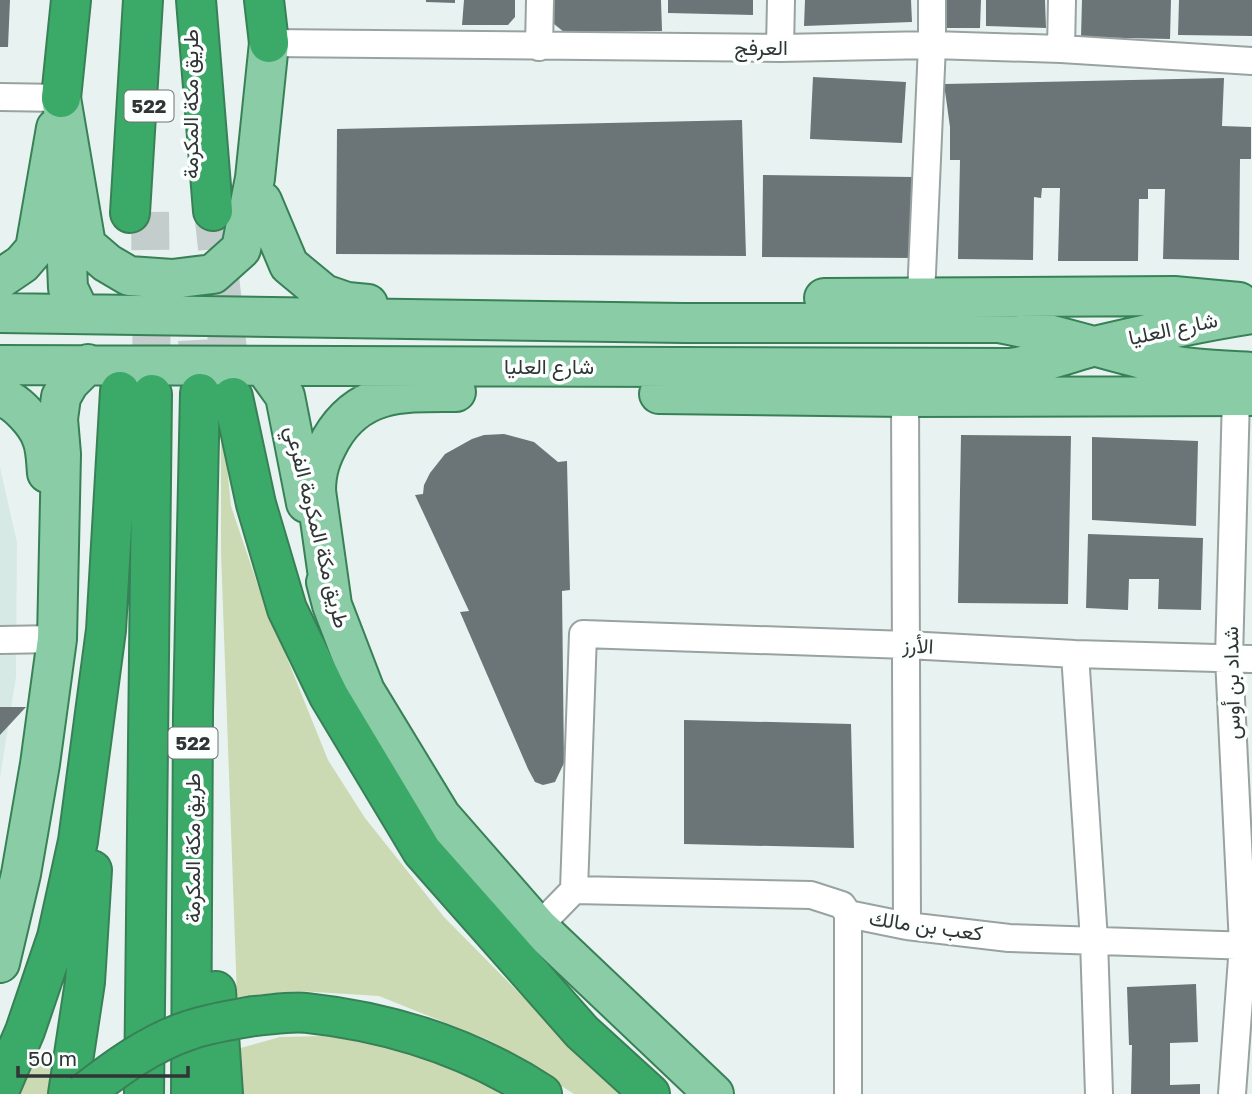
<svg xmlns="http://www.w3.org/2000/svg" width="1252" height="1094" font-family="'Golos Text',Vazirmatn,sans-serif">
<rect width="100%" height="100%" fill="#e8f3f1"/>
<!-- built -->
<path fill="#d6e9e5" d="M0,467L17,543L16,677L0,778Z"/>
<!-- green -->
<path fill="#cbdab2" d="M221,406L231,506L258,586L328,760L365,818L444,917L619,1094H574L491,1041L379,996L298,991L237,997L221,552Z
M323,1036L363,1041L438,1060L503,1094H238L237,1049L280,1037Z
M29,1062L54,1070L49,1094H15Z"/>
<!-- building -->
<path fill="#6b7577" d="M0,0H10L8,47H0Z
M426,0H455V3L426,2Z
M464,0H515V17L508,25H462Z
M554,0H661L662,31L564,32L554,24Z
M668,0H753V15L668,13Z
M805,0H911L912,22L804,26Z
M943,0H981L980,28H942Z
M986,0H1045L1046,28L986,26Z
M1082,0H1171L1170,39L1081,37Z
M1179,0H1252V36L1178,35Z
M813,77L906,82L902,143L810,139Z
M1224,78L1222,126L1251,127V159H1240L1239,260L1163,259L1165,189H1148V199H1139L1138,261H1058L1060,188H1042L1041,198L1034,197L1033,260L958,259L960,160H950V127L944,84Z
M742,120L746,256L336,254L337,129Z
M763,175L914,177L913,258L762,257Z
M504,434L534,442L558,462L567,461L570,590L562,591L564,763L555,782L543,785L535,782L528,769L460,612L469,611L415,495L423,494L424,485L430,473L445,454L472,439L484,435Z
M961,435L1071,436L1068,604L958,603Z
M1092,437L1198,441L1196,526L1092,520Z
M1088,534L1203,538L1201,610L1158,609L1159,579H1129L1128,610L1086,608Z
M0,707H26L0,735Z
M684,720L851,724L854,848L684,844Z
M1196,984L1198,1042L1170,1043V1085L1200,1084V1094H1131L1132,1045H1129L1127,987Z"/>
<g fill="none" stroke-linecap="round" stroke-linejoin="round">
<!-- highway-tunnel -->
<path stroke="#c3cdcb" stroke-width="38" stroke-dasharray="38 19" stroke-linecap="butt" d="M213,211L233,397
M150,212L152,394
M194,283L200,393
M120,391L126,281"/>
<!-- street casing -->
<g stroke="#98a3a1" stroke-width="30">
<path id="street" d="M269,43L780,48L932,45L1061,49L1252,61
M539,47L540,0
M780,48L781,0
M1061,49L1062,0
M0,97L61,98
M921,296L932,45V0
M905,397L907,926
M0,640L57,639
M1075,654L1094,940L1099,1094
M574,890L583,634L907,645L1075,654L1252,659
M848,914V1094
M538,927L574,890L811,895L842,905L848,914L907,926L1009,938L1252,946
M1232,1094L1243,945L1229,658L1236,397"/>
</g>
<!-- primary casing -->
<g stroke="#388157" stroke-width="42">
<path id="primary" d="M61,98L86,245L107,263L129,276L172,279L213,274L241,249L255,178L269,43
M262,201L289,265L324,294L347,302L368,304
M65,213L68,288L80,313
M0,279L22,264L35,249L56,128
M824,298L1174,296L1239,302
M0,313L684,323H999C1050,332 1100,349 1150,361C1184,369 1218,370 1252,372
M0,365L1010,368C1041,364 1069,353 1099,345C1150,333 1200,322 1252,314
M264,367L285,396L306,503
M659,394L905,397L1252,396
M0,397C16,400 37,424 42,439C46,449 46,462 47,473
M326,582L332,605L365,691L441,816L538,927L714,1094
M332,605L316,491C316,471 321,457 331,439C360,389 404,392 456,392
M0,963L21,874L40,764L57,639L61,454L58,419L61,397L69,383L88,364"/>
</g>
<!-- highway casing -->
<g stroke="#388157" stroke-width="42">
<path id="highway" d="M196,0L213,211
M264,0L269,43
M61,98L71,0
M130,213L143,0
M233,397L256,504L287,609L329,696L422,851L582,1032L650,1094
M216,991L223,1094
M254,1016C271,1015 290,1011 307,1013C391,1022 471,1048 542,1094
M0,1089L25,1031L57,937L78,841L106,630L120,391
M68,1094L85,982L92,870
M144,1094L152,394
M191,1094L193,713L200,393"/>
</g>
<!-- street -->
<use href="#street" stroke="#fff" stroke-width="26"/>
<!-- primary -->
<use href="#primary" stroke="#89cca5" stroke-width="38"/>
<!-- highway -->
<use href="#highway" stroke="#3baa69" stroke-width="38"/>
<!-- highway-bridge casing -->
<g stroke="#388157" stroke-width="42" stroke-linecap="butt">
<path id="highway-bridge" d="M83,1094C115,1069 150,1043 190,1030C210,1023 233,1020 254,1016"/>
</g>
<!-- highway-bridge -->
<use href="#highway-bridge" stroke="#3baa69" stroke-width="38"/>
</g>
<g text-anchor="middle" stroke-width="7" stroke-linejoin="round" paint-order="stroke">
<!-- shield labels -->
<g fill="#fbfffe" stroke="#6e7271" stroke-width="2">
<rect x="124.5" y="90.5" width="49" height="31" rx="5"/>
<rect x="168.5" y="727.5" width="49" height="31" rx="5"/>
</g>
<g font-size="19" font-weight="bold" fill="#313535">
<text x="149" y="113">522</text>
<text x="193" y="750">522</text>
</g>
<!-- street labels -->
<g font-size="21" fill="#313535" stroke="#fbfffe">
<text x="761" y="55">العرفج</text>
<text transform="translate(191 104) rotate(-90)" y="7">طريق مكة المكرمة</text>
<text transform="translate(1173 329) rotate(-12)" y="7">شارع العليا</text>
<text x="549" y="374">شارع العليا</text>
<text transform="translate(317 527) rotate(76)" y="7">طريق مكة المكرمة الفرعي</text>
<text transform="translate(918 646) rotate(3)" y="7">الأرز</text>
<text transform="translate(1232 683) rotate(-91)" y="7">شداد بن أوس</text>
<text transform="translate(193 848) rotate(-90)" y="7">طريق مكة المكرمة</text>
<text transform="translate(926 926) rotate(8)" y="7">كعب بن مالك</text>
</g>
</g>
<!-- scale -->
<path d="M18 1066v10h170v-10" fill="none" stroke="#313535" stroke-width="3.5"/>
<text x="28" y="1066" font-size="21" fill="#313535" stroke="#fbfffe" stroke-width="5" paint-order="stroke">50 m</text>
</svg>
